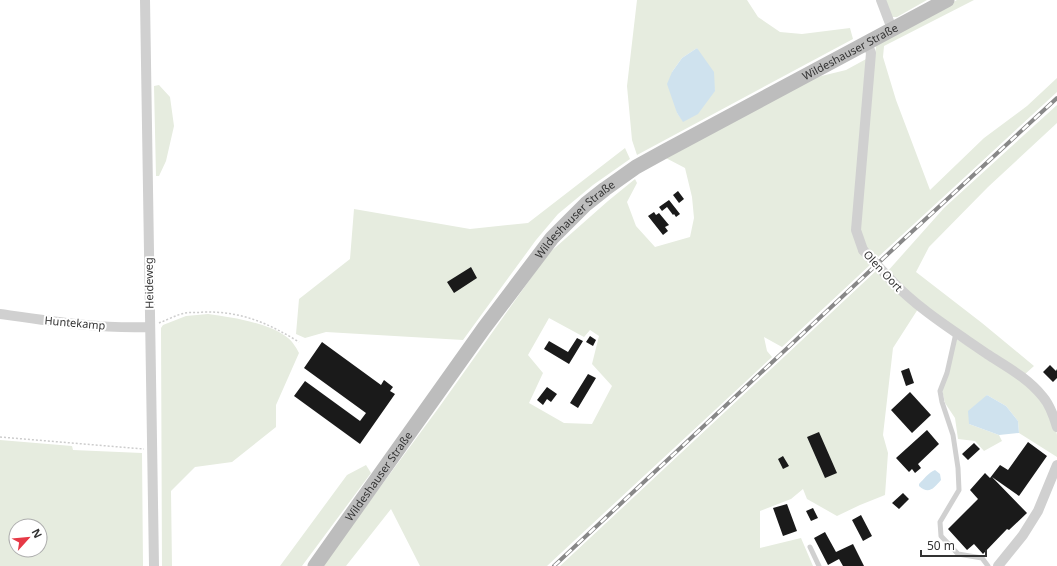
<svg xmlns="http://www.w3.org/2000/svg" width="1057" height="566" font-family="'Noto Sans',sans-serif">
<rect width="100%" height="100%" fill="#fff"/>
<!-- green -->
<path fill="#e6ecdf" fill-rule="evenodd" d="M637,0H747L758,17L780,32L802,34L850,28L853,39L637,155L632,140L627,86ZM697,48L715,90L709,98L683,121L677,113L672,72L682,58Z
M883,0H927L897,17H892Z
M957,0H974L884,46L883,57L896,100L930,190L984,138L1027,106L1057,78V92L876,259L866,249L859,229L876,46L879,41Z
M868,58L853,230L871,264L782,347L764,337L767,351L772,357L547,566H420L391,509L346,566H322L440,406L548,254L608,201L635,179L637,183L627,202L636,226L655,247L690,237L694,218L692,197L685,168L664,157L809,79L846,70ZM549,318L584,337L590,330L599,336L592,364L612,386L592,424L564,423L529,403L543,373L528,355Z
M159,85L170,97L174,126L166,161L159,176H156L154,86Z
M1057,105V123L988,187L929,247L916,272L982,323L1034,366L1024,375L920,303L887,272L944,208Z
M625,148L630,159L593,185L558,214L536,240L463,340L326,332L305,338L296,334L299,299L350,259L354,209L470,229L528,223Z
M877,270L918,309L893,348L883,435L888,453L885,495L860,505L837,516L807,499L803,489L791,499L760,511V548L801,538L813,566H560Z
M208,314C231,317 270,323 288,338C292,341 296,347 299,353L276,405V427L232,462L195,467L171,491L172,566H162L161,328L163,325L186,316Z
M956,339C990,360 1052,390 1057,435C1057,442 1057,450 1057,457L1019,433L1018,421L1006,406L987,395L969,424L999,435L1002,441L984,451L975,441L958,439L955,418L945,403L942,390Z
M0,440L72,446L73,450L142,453L143,566H0ZM16,526H40V550H16Z
M366,465L371,473L302,566H280L347,475Z"/>
<!-- water -->
<path fill="#cfe2ee" d="M697,48L714,72L715,91L698,114L683,122L677,113L667,84L672,72L682,58Z
M987,395L1006,406L1018,421L1019,433L999,435L969,424L968,411Z
M935,470L940,474L941,480C934,488 929,495 919,486V484C924,479 928,473 935,470Z"/>
<!-- building -->
<path fill="#1a1a1a" d="M678,191L684,199L679,203L673,195Z
M669,200L680,214L676,217L674,214L673,215L667,207L662,211L659,207Z
M654,212L656,215L659,213L669,225L665,227L668,231L663,235L648,216Z
M471,267L477,278L454,293L447,282Z
M590,336L596,340L593,346L586,342Z
M577,338L583,341L569,364L544,349L549,341L568,352Z
M322,342L381,385L384,380L393,387L390,391L395,394L360,444L294,396L305,381L360,421L366,413L304,368Z
M1050,365L1056,371L1057,369V378L1053,382L1043,372Z
M909,368L914,383L906,386L901,371Z
M588,374L596,378L578,408L570,403Z
M547,387L557,394L551,402L547,399L543,405L537,400Z
M910,392L931,415L912,433L891,410Z
M927,430L939,444L918,464L921,468L915,473L912,469L909,472L896,458Z
M819,432L837,473L825,478L807,437Z
M1028,442L1047,456L1019,496L992,477L1027,513L1009,530L1007,529L983,554L974,544L967,550L948,529L978,499L970,490L985,473L990,478L1000,465L1008,470Z
M974,443L980,449L968,460L962,454Z
M783,456L789,466L783,469L778,459Z
M903,493L909,499L899,509L892,503Z
M787,504L797,531L783,536L773,508Z
M813,508L818,518L811,521L806,511Z
M861,515L872,536L863,541L852,520Z
M825,532L836,552L853,544L864,566H843L839,559L828,565L814,538Z"/>
<g fill="none" stroke-linecap="round" stroke-linejoin="round">
<!-- path -->
<path stroke="#cdcdcd" stroke-width="1.5" stroke-dasharray="2 2" stroke-linecap="butt" d="M159,323C167,320 176,315 185,313C191,312 197,313 203,312C241,311 268,323 299,342
M0,437L144,449"/>
<!-- lane -->
<path stroke="#d0d0d0" stroke-width="5" d="M956,333L947,373L940,391L942,402L953,435L958,468L959,490L940,522L941,536L958,554L982,558L988,566
M810,547L819,566"/>
<!-- street -->
<path stroke="#d0d0d0" stroke-width="10" d="M145,0L154,566
M881,0L892,29
M863,250L856,230L871,53L867,42
M890,279C918,309 954,331 987,354C1007,367 1028,378 1043,397C1050,405 1054,417 1057,427
M0,314C49,321 100,329 150,327
M998,566L1023,535L1038,511L1057,465"/>
<!-- secondary -->
<path stroke="#bdbdbd" stroke-width="15" id="s1" d="M315,566L484,328L552,238L586,204L605,189L636,167L665,151L947,0"/>
<!-- rail casing -->
<g stroke="#888" stroke-width="4">
<path id="rail" d="M554,566L904,239L1057,98"/>
</g>
<!-- rail -->
<use href="#rail" stroke="#fff" stroke-width="2.5" stroke-dasharray="8" stroke-linecap="butt"/>
<!-- street-bridge -->
<path stroke="#d0d0d0" stroke-width="10" d="M863,250L890,279"/>
</g>
<g text-anchor="middle" stroke-width="4" stroke-linejoin="round" paint-order="stroke">
<!-- street labels -->
<g font-size="11" fill="#333" stroke="#fff">
<text dy="4" stroke="none"><textPath href="#s1" startOffset="758">Wildeshauser Straße</textPath></text>
<text dy="4" stroke="none"><textPath href="#s1" startOffset="434">Wildeshauser Straße</textPath></text>
<text transform="translate(883 271) rotate(47)" y="4">Olen Oort</text>
<text transform="translate(149 283) rotate(-91)" y="4">Heideweg</text>
<text transform="translate(75 323) rotate(5)" y="4">Huntekamp</text>
<text dy="4" stroke="none"><textPath href="#s1" startOffset="110">Wildeshauser Straße</textPath></text>
</g>
</g>
<!-- north arrow -->
<g transform="translate(28 538) rotate(63)"><circle r="19" fill="#ffffff" stroke="#adadad"/>
<path d="M0-3L7 15L0 10L-7 15Z" fill="#e63946"/>
<text y="-6" font-size="11" font-weight="bold" text-anchor="middle" fill="#333333">N</text>
</g>
<!-- scale -->
<path d="M921 550v6h65v-6" fill="none" stroke="#333333" stroke-width="2"/>
<text x="927" y="550" font-size="12" fill="#333333" stroke="#ffffff" stroke-width="3" paint-order="stroke">50 m</text>
</svg>
